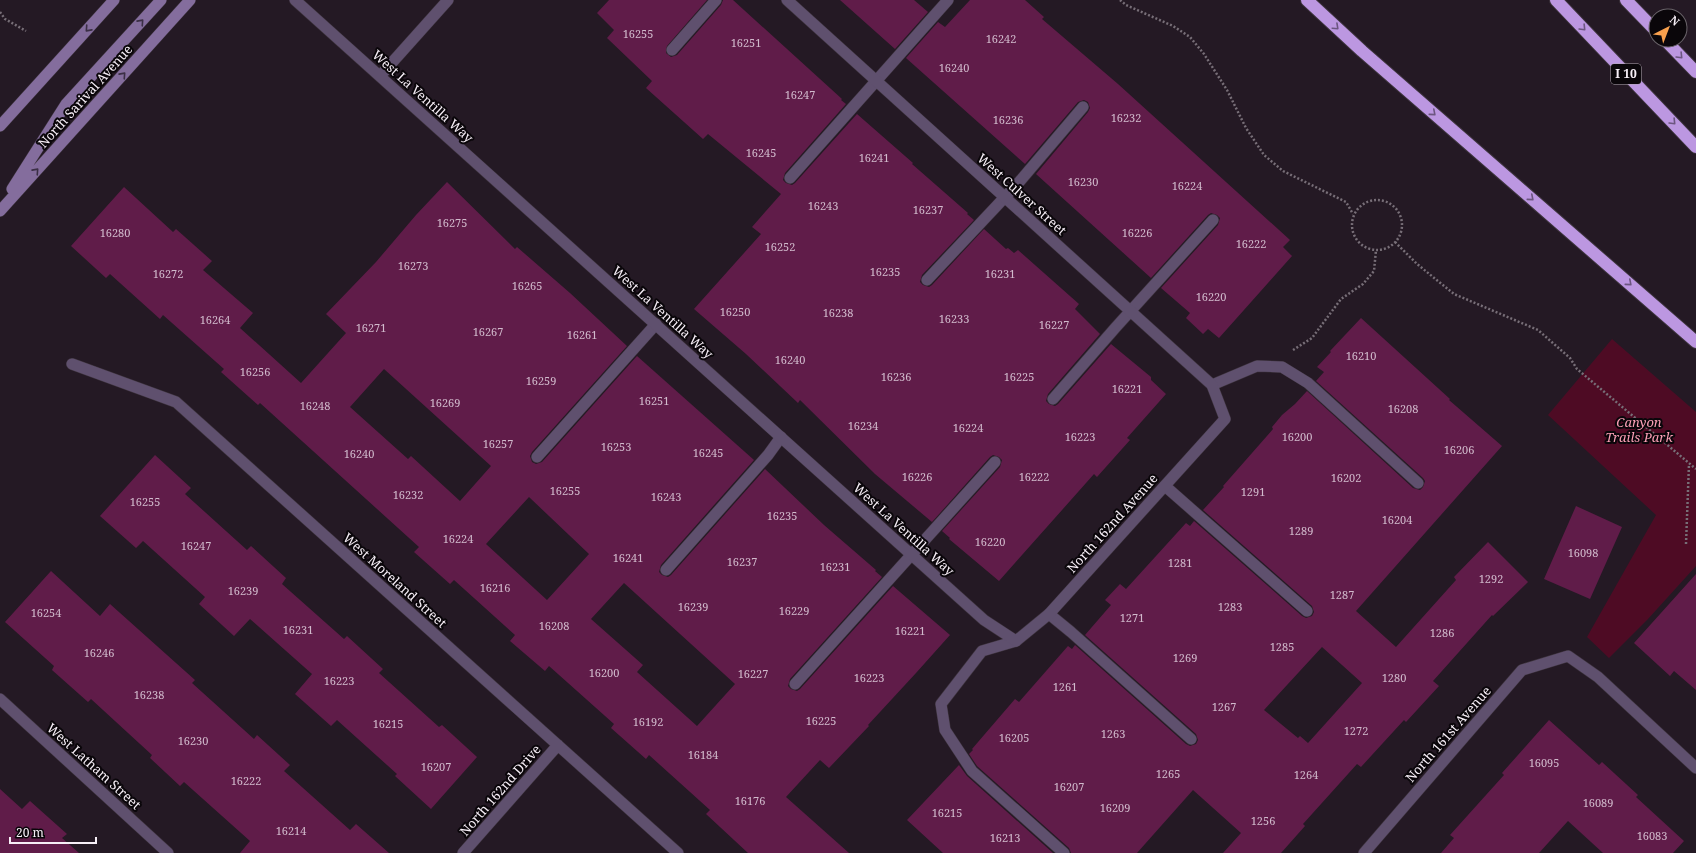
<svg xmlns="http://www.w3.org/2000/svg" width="1696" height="853" font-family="'Noto Serif',serif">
<rect width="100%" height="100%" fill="#241924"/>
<!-- green -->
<path fill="#4e0b24" d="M1612,339L1696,412V566L1648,619L1609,658L1587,637L1656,515L1548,415Z"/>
<!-- building -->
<path fill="#601c49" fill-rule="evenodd" d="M609,0H707L667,46L666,53L671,57L677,55L721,5L723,0H733L842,99L841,100L846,104L785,173L783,180L786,183L792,185L795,183L857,114L913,163L912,164L968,213L967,214L974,220L922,275L920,282L923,285L929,287L932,285L984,229L1006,249L1008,248L1014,253L1018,250L1079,304L1075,309L1100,334L1048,394L1046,401L1049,404L1055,406L1058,404L1111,344L1151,377V380L1166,394L1127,438L1130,440L1097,477L1094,474L999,581L949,539L950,538L942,531L1000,467L1002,460L999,457L993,455L990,457L932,522L875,474L800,400L798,403L746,354L694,309L761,234L752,227L781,194L708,134L703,139L646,88L652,81L607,38L614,30L597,13Z
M840,0H914L928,12L895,49Z
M970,0H1025L1044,17L1042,19L1118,84L1290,240L1283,247L1292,256L1219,338L1208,329L1203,334L1186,318L1190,313L1161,288L1218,225L1220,218L1217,215L1211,213L1208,215L1151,278L1036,174L1088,112L1090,108L1088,102L1084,100L1078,102L1025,164L906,58L938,22L945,27Z
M447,182L515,249L517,247L570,293L627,346L532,452L530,456L532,462L536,464L542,462L637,356L754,460L661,565L659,572L662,575L668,577L671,575L765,469L824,525L876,570L875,571L882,577L790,679L788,686L791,689L797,691L800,689L893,586L950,635L916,673L868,725L869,726L829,768L820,760L786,797L849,853H748L706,814L710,810L649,755L646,759L611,728L614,724L549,666L545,671L510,641L515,635L454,580L450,584L414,552L419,547L260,403L258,405L221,372L224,369L163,315L160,319L110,274L106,278L71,246L124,187L173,232L176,229L212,261L203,270L253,313L240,328L301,383L346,333L326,314L376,262L416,215ZM384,369L491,466L460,501L411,456L408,459L350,407ZM529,497L589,554L547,600L486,544ZM624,583L735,684L697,726L637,672L643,665L591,619Z
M1361,318L1450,399L1449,400L1502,446L1356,611L1396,647L1456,580L1454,577L1488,542L1528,582L1493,616L1492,615L1433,681L1439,686L1406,722L1404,720L1361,767L1357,764L1303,824L1305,826L1281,853H1223L1241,833L1193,790L1137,853H1071L1069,848L977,766L969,754L973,750L972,749L1015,699L1019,702L1068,646L1072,649L1075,645L1186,744L1190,746L1196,744L1198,740L1196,734L1085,635L1111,605L1105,600L1120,584L1126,589L1186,523L1190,526L1194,521L1302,616L1306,618L1312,616L1314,612L1312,606L1203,510L1224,487L1223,486L1273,429L1272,427L1282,415L1295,404L1307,391L1413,488L1420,490L1423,487L1425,481L1423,478L1316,381L1324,372L1317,367L1331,352L1330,351ZM1322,647L1362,683L1308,743L1300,736L1298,738L1264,710Z
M155,455L191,488L185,494L247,550L251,546L286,578L282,584L344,639L347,636L383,669L379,673L439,727L442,725L477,757L431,809L395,776L397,774L337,720L331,726L295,694L312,674L250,619L234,636L199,604L205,597L143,541L136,548L100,516Z
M1576,506L1622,527L1590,599L1544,579Z
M51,571L100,616L110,604L195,680L192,683L254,739L257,735L290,765L284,771L350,830L356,824L389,853H240L250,841L184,782L180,786L150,758L152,755L91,699L88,702L52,670L54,666L5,622Z
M1696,574V690L1674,671L1670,676L1634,643Z
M1549,720L1599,765L1602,762L1638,795L1636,797L1684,841L1673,853H1603L1568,821L1539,853H1441L1454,838L1450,835L1504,775L1502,773Z
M959,765L967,776L1053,853H943L907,820Z
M0,789L22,809L30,801L67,834L62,838L79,853H0Z"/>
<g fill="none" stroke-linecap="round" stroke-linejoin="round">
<!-- service casing -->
<g stroke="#3d333d" stroke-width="12">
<path id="service" d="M672,50L716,0
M790,178L948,0
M927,280L1020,181L1083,107
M1212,385L1257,366L1282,367L1308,383L1418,483
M1053,399L1116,327L1213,220
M537,457L656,324
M1165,486L1307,611
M666,570L768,455L781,437
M1049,614L1071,632L1191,739
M1016,641L982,651L941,704L945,730L972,771L1064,853
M795,684L995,462"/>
</g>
<!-- minor casing -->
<g stroke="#3d333d" stroke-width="12">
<path id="minor" d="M295,0L984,620L1016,641L1049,614L1225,419L1212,385L787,0
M380,76L448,0
M72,364L176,402L678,853
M0,699L168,853
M463,853L558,745
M1364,853L1522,670L1568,656L1598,677L1696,768"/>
</g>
<!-- secondary casing -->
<g stroke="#3d333d" stroke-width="12">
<path id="secondary" d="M0,126L114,0
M12,189L66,104L161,0
M0,211L190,0"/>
</g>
<!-- motorway casing -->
<g stroke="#3d333d" stroke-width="14">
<path id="motorway" d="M1307,0L1362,51L1696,342
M1556,0L1696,147
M1626,0L1656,31
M1665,40L1696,72"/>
</g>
<!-- path -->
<path stroke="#776e77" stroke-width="2.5" stroke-dasharray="2 2" stroke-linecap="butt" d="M1120,0L1126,5L1173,26L1190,37L1204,54L1227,90L1246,128L1264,155L1283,171L1346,202L1353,214
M0,12L5,19L26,31
M1352 225a25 25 0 1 1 50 0a25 25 0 1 1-50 0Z
M1395,242L1417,264L1454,294L1538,330L1570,358L1577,369L1696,469
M1293,350L1312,338L1341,299L1363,284L1374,271L1376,250
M1686,544L1689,464"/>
<!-- service -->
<use href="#service" stroke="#5f506e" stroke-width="11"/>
<!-- minor -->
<use href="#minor" stroke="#5f506e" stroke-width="11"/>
<!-- secondary -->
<use href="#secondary" stroke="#846d9d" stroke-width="11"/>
<!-- motorway -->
<use href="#motorway" stroke="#bc97e1" stroke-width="12"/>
</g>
<!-- one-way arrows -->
<defs><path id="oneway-chevron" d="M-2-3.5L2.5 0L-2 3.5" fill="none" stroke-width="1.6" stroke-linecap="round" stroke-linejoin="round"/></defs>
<g stroke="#3b2f45">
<use href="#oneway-chevron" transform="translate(141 22) rotate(-48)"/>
<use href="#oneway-chevron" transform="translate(88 29) rotate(132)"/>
<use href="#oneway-chevron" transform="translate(123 75) rotate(-48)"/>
<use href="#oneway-chevron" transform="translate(36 171) rotate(-48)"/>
</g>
<g stroke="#6c5680">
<use href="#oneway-chevron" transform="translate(1336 27) rotate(43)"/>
<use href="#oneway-chevron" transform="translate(1583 28) rotate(46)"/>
<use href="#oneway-chevron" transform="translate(1680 56) rotate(46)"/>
<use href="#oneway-chevron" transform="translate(1433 113) rotate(41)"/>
<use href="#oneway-chevron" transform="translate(1673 122) rotate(46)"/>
<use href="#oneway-chevron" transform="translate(1531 198) rotate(41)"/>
<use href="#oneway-chevron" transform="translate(1629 283) rotate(41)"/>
</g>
<g text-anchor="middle" stroke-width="4" stroke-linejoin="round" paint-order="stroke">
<!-- number labels -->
<g font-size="11" fill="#d1bacc">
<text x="638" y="38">16255</text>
<text x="1001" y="43">16242</text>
<text x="746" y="47">16251</text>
<text x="954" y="72">16240</text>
<text x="800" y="99">16247</text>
<text x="1126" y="122">16232</text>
<text x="1008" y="124">16236</text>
<text x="761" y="157">16245</text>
<text x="874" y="162">16241</text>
<text x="1083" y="186">16230</text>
<text x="1187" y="190">16224</text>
<text x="823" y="210">16243</text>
<text x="928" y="214">16237</text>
<text x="452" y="227">16275</text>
<text x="115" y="237">16280</text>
<text x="1137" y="237">16226</text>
<text x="1251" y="248">16222</text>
<text x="780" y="251">16252</text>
<text x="413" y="270">16273</text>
<text x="885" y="276">16235</text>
<text x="168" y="278">16272</text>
<text x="1000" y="278">16231</text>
<text x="527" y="290">16265</text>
<text x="1211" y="301">16220</text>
<text x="735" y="316">16250</text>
<text x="838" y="317">16238</text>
<text x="954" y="323">16233</text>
<text x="215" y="324">16264</text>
<text x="1054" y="329">16227</text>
<text x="371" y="332">16271</text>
<text x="488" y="336">16267</text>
<text x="582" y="339">16261</text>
<text x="1361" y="360">16210</text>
<text x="790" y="364">16240</text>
<text x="255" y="376">16256</text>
<text x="896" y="381">16236</text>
<text x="1019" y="381">16225</text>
<text x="541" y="385">16259</text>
<text x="1127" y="393">16221</text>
<text x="654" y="405">16251</text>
<text x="445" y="407">16269</text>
<text x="315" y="410">16248</text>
<text x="1403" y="413">16208</text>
<text x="863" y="430">16234</text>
<text x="968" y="432">16224</text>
<text x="1080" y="441">16223</text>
<text x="1297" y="441">16200</text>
<text x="498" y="448">16257</text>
<text x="616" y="451">16253</text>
<text x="1459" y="454">16206</text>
<text x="708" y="457">16245</text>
<text x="359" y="458">16240</text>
<text x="917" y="481">16226</text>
<text x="1034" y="481">16222</text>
<text x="1346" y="482">16202</text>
<text x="565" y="495">16255</text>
<text x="1253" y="496">1291</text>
<text x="408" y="499">16232</text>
<text x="666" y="501">16243</text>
<text x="145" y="506">16255</text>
<text x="782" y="520">16235</text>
<text x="1397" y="524">16204</text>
<text x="1301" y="535">1289</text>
<text x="458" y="543">16224</text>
<text x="990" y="546">16220</text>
<text x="196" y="550">16247</text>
<text x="1583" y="557">16098</text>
<text x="628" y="562">16241</text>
<text x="742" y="566">16237</text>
<text x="1180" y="567">1281</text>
<text x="835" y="571">16231</text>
<text x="1491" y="583">1292</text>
<text x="495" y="592">16216</text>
<text x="243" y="595">16239</text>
<text x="1342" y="599">1287</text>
<text x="693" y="611">16239</text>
<text x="1230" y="611">1283</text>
<text x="794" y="615">16229</text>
<text x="46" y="617">16254</text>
<text x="1132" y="622">1271</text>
<text x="554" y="630">16208</text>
<text x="298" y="634">16231</text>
<text x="910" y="635">16221</text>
<text x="1442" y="637">1286</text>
<text x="1282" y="651">1285</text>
<text x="99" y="657">16246</text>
<text x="1185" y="662">1269</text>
<text x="604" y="677">16200</text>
<text x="753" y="678">16227</text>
<text x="869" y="682">16223</text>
<text x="1394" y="682">1280</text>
<text x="339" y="685">16223</text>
<text x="1065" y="691">1261</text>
<text x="149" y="699">16238</text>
<text x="1224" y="711">1267</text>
<text x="821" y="725">16225</text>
<text x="648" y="726">16192</text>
<text x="388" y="728">16215</text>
<text x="1356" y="735">1272</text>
<text x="1113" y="738">1263</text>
<text x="1014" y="742">16205</text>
<text x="193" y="745">16230</text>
<text x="703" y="759">16184</text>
<text x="1544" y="767">16095</text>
<text x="436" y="771">16207</text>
<text x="1168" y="778">1265</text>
<text x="1306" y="779">1264</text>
<text x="246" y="785">16222</text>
<text x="1069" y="791">16207</text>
<text x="750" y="805">16176</text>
<text x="1598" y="807">16089</text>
<text x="1115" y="812">16209</text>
<text x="947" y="817">16215</text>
<text x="1263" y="825">1256</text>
<text x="291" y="835">16214</text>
<text x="1652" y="840">16083</text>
<text x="1005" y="842">16213</text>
</g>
<!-- shield labels -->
<rect fill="#0a060a" stroke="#b0a9b0" stroke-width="1" x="1611" y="64" width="30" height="20" rx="3"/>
<g font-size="12" font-weight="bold" fill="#f7eff7">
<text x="1626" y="78">I 10</text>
</g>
<!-- street labels -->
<g font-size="13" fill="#f7eff7" stroke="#0a060a">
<text transform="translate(85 96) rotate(-48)" y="5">North Sarival Avenue</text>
<text transform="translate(423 96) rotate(42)" y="5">West La Ventilla Way</text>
<text transform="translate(1022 194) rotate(42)" y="5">West Culver Street</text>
<text transform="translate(663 312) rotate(42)" y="5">West La Ventilla Way</text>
<text transform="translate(1112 523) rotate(-48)" y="5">North 162nd Avenue</text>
<text transform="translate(904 529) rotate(42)" y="5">West La Ventilla Way</text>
<text transform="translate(395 580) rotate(42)" y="5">West Moreland Street</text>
<text transform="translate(1448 734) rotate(-49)" y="5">North 161st Avenue</text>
<text transform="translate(94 766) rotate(42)" y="5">West Latham Street</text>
<text transform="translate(500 790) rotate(-49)" y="5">North 162nd Drive</text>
</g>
<!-- park labels -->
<g font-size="13" font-style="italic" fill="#fb9fb6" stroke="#0a060a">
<text x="1639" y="427">Canyon<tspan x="1639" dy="15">Trails Park</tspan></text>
</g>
</g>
<!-- north arrow -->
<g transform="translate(1668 28) rotate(42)"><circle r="19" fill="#0a060a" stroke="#696369"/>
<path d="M0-3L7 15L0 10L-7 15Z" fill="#f9a04d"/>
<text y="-6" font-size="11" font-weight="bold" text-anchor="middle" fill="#f7eff7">N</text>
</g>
<!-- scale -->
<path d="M10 837v6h86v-6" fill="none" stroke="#f7eff7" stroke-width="2"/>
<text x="16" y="837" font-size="12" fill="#f7eff7" stroke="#0a060a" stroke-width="3" paint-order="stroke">20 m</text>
</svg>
